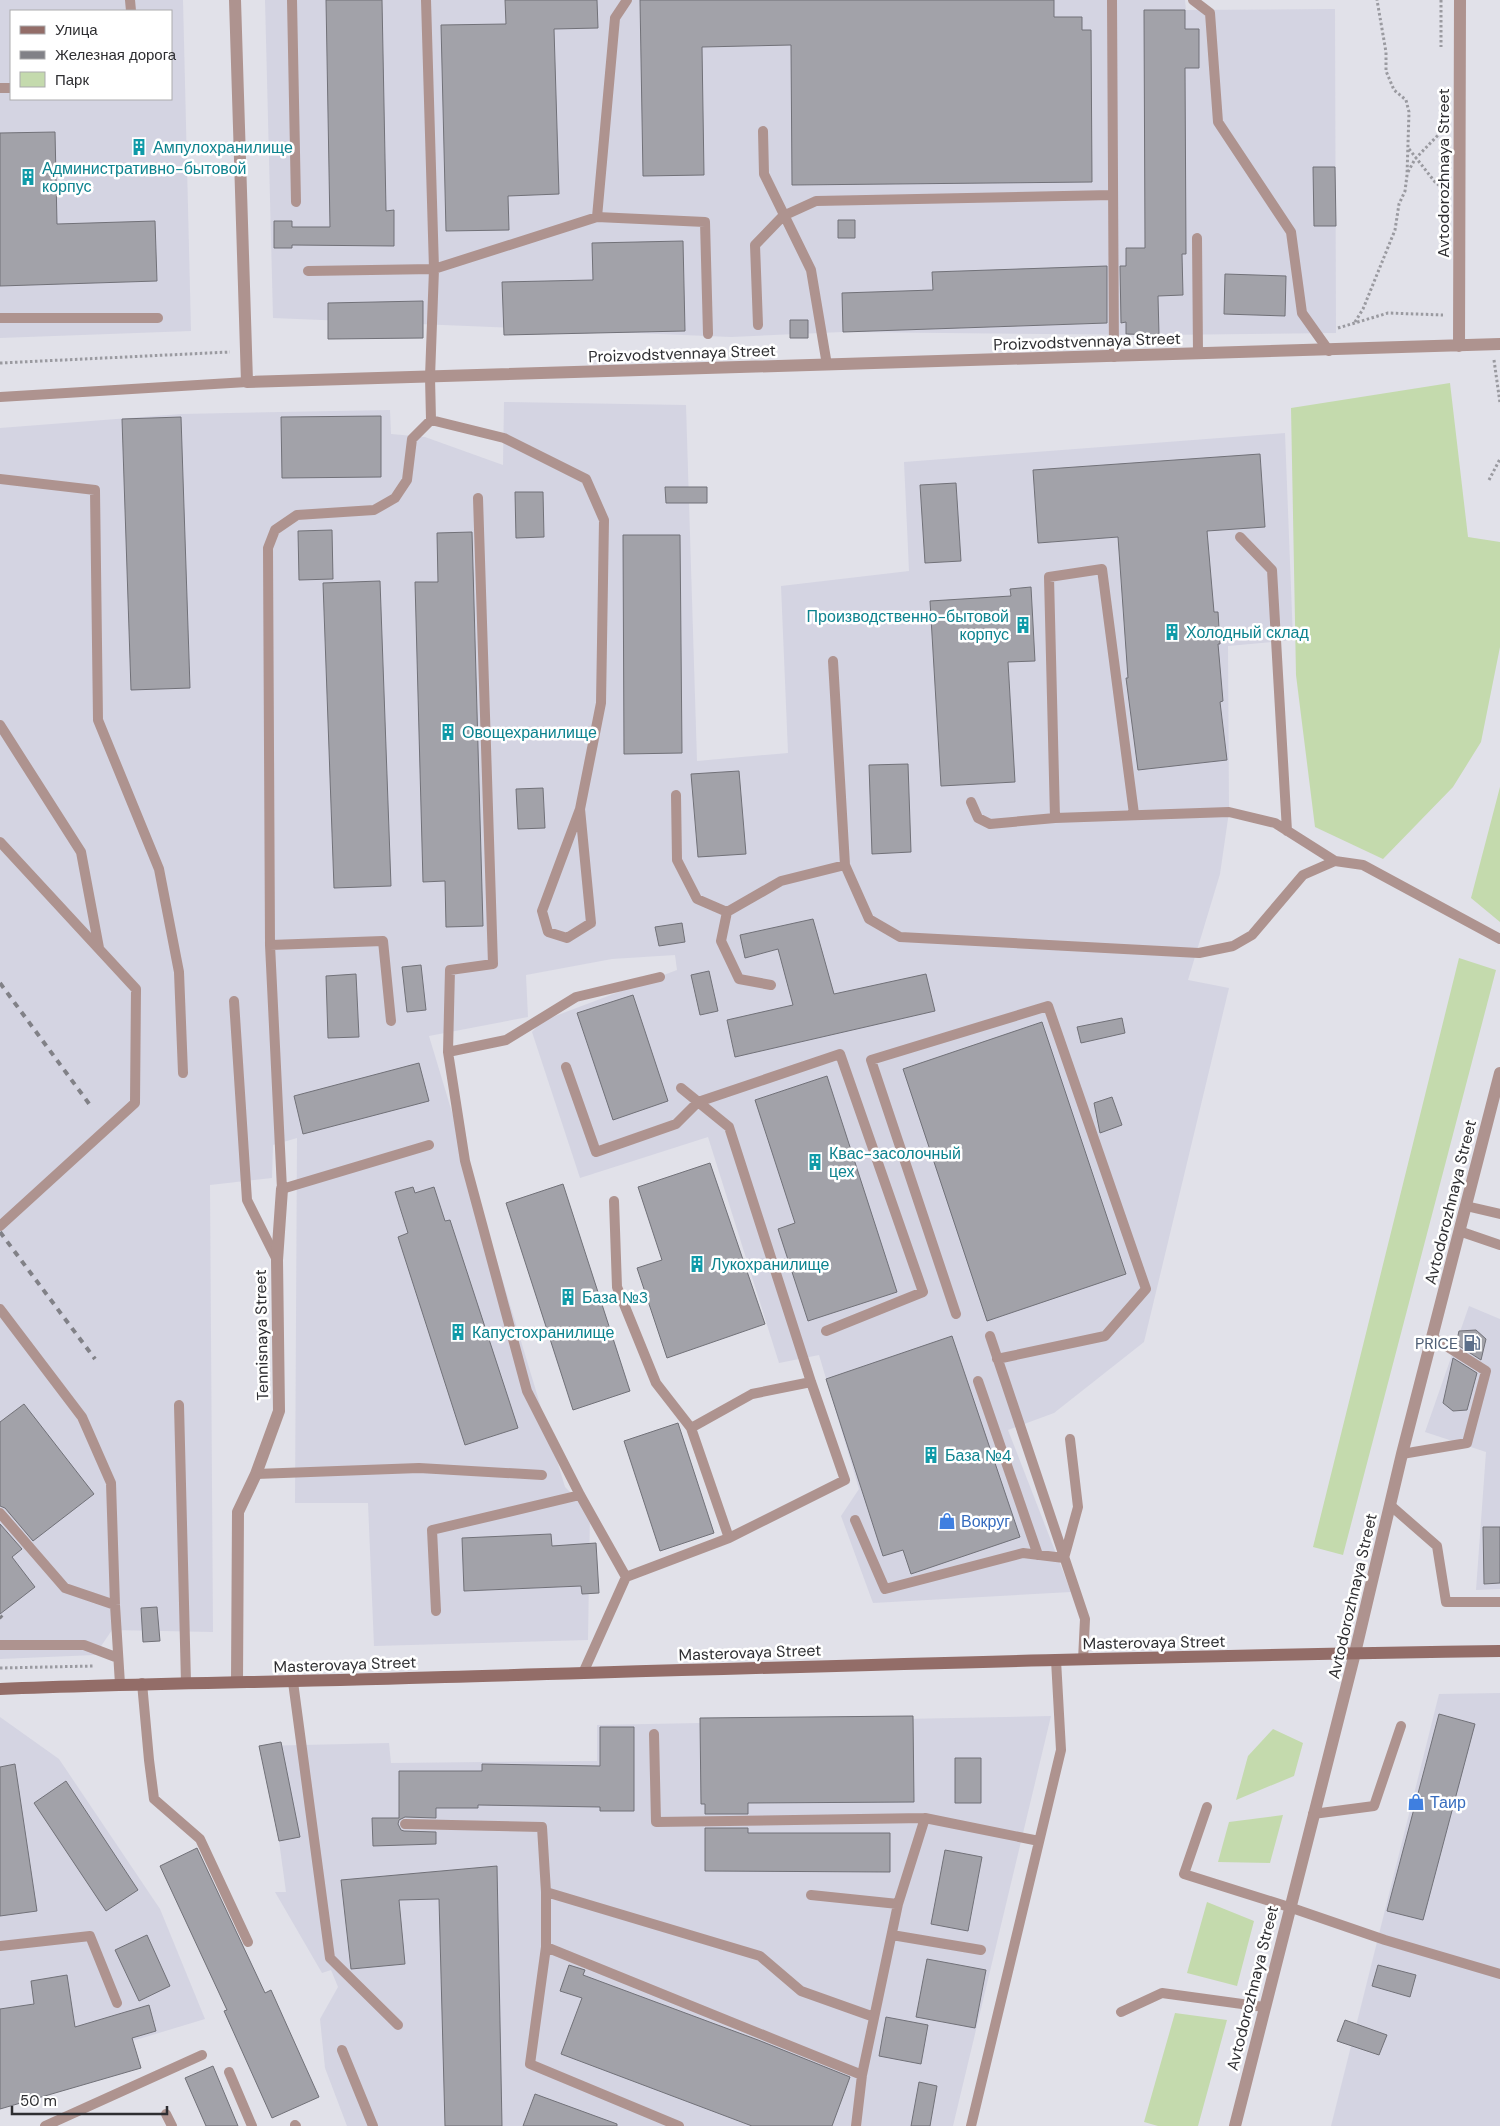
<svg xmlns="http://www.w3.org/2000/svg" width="1500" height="2126" font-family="'DM Sans',sans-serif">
<rect width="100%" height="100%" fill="#e1e1e9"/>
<!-- built -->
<path fill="#d4d4e2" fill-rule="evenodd" d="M0,0H183L191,331L0,338ZM11,11H171V99H11Z
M265,0H1185L1186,10L1335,9L1336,333L1159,335L843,332L731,337L273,318Z
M504,402L686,405L697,761L788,753L781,586L909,571L904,462L1285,433L1293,640L1228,646L1229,812L1220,874L1188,980L1229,988L1144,1342L1054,1413L1008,1430L1071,1592L873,1603L841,1516L859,1489L819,1355L779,1363L708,1137L580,1178L532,1032L542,1021L677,970L675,955L612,959L526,975L528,1017L429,1036L565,1487L590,1512L588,1640L374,1646L368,1503H295L297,1138L273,1145L272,1178L210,1185L213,1632L112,1630L95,1655L0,1659V428L181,414L390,410L391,434L425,437L503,465Z
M1469,1306L1500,1319V1589L1476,1590L1486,1452L1425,1432Z
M1500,1693V2126H1331L1439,1694Z
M1051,1716L953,2126H347L325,2068L320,2019L338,1987L331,1970L322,1973L275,1892H286L279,1841L259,1746L389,1743L391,1763L597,1761V1725Z
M0,1717L59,1759L160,1909L205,2019L0,2081Z"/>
<!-- green -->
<path fill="#c4daad" d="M1450,383L1468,537L1500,542V647L1481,742L1453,787L1383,859L1315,827L1296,675L1291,408Z
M1500,787V922L1471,898Z
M1459,958L1496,970L1343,1555L1313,1547Z
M1273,1729L1303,1743L1294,1776L1236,1800L1248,1756Z
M1283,1815L1270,1863L1218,1862L1229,1822Z
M1207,1902L1254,1921L1237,1986L1187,1973Z
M1175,2013L1227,2020L1198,2126H1158L1144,2122Z"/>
<!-- building -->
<path fill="#a2a2a9" stroke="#717178" d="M326,0H382L386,211L394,210V246L292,245V248H274V221H292V227H330Z
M505,0H597L598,28L554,29L559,194L508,196L509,230L446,231L441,25L506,24Z
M640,0H1054V17H1082V30H1091L1092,182L792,185L791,45L702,47L704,175L643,176Z
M1144,10H1185V29H1199V68H1185L1186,254H1182L1183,295L1158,296L1159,335L1126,334V322L1121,323L1120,266H1126V248H1145Z
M55,132L57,224L155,221L157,281L0,286V133Z
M1313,167H1335L1336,226H1314Z
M838,220H855V238H838Z
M683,241L685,331L504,335L502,282L593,280L592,243Z
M1107,266V323L843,332L842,293L933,290L932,272Z
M1225,274L1286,276L1285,316L1224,314Z
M423,301V338L328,339V303Z
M790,320H808V338H790Z
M381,416V477L282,478L281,417Z
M181,417L190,688L131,690L122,419Z
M1260,454L1265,527L1207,531L1214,612H1218L1220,644H1218L1223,701L1220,702L1227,760L1138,770L1126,678H1128L1118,537L1038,543L1033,470Z
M956,483L961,561L925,563L920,485Z
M665,487H707V503H666Z
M515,492H543L544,537L516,538Z
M332,530L333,579L299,580L298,531Z
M472,532L483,926L446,927L445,881L423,882L415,582H438L437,533Z
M623,535H680L682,753L624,754Z
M380,581L391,886L334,888L323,583Z
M1031,587L1035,661L1008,662L1015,782L941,786L930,601L1011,596L1010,589Z
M908,764L911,852L872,854L869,765Z
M739,771L746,854L698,857L691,774Z
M543,788L545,828L518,829L516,789Z
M813,919L834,994L926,974L935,1011L735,1057L727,1020L793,1005L778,949L745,958L740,935Z
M682,923L685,942L659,946L655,927Z
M421,965L426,1010L407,1012L402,967Z
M709,971L718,1011L700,1015L691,975Z
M356,974L359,1037L328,1038L326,976Z
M633,995L668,1101L613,1120L577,1013Z
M1122,1018L1125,1033L1081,1043L1077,1027Z
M1042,1022L1126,1274L987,1321L903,1069Z
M419,1063L429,1101L303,1134L294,1096Z
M827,1076L897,1292L808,1321L778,1229L795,1223L755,1100Z
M1112,1097L1122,1125L1100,1133L1094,1103Z
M710,1163L765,1324L667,1358L637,1268L662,1260L638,1187Z
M563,1184L630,1391L573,1410L506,1203Z
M413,1187L415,1193L434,1187L445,1221L450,1220L518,1428L465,1445L398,1237L408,1233L395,1192Z
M1476,1330L1486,1339L1481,1360L1456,1344L1459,1331Z
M952,1336L1020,1537L911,1574L903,1550L883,1556L826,1379Z
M1453,1358L1477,1373L1467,1410L1453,1411L1443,1403Z
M24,1404L94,1494L33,1541L5,1508L0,1506V1422Z
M678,1423L714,1533L660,1551L624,1441Z
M0,1524L22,1549L12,1557L35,1587L0,1614Z
M1483,1527H1500V1583L1484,1584Z
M551,1534L552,1546L596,1543L599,1593L582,1594L581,1586L464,1591L462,1538Z
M157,1607L160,1641L143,1642L141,1608Z
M1439,1714L1475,1724L1423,1920L1387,1911Z
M913,1716L914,1802L748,1803V1814H705V1804H701L700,1718Z
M600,1727H634V1811H600V1807L478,1805V1808H436V1818L405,1817L399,1820L398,1824L401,1830L404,1831L436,1832V1844L373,1846L372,1818H399V1771H482V1764L600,1766Z
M281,1742L300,1837L279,1841L259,1746Z
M955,1758H981V1803H955Z
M15,1764L37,1911L0,1916V1767Z
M66,1781L138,1890L106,1911L34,1803Z
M705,1828H748V1833H890V1872L705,1871Z
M197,1848L265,1993L271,1990L319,2097L272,2118L224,2011L227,2010L160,1866Z
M945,1850L982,1857L968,1931L931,1924Z
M497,1866L502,2126H445L439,1899L399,1900L405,1964L351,1969L341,1880Z
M147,1935L170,1986L139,2001L115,1950Z
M927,1959L986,1970L975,2028L916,2017Z
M569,1965L585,1970L583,1975L758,2040L850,2077L832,2126H752L561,2054L582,1998L560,1991Z
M1378,1965L1416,1975L1410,1997L1372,1986Z
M67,1975L75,2027L149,2005L156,2031L132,2038L141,2068L0,2109V2009L34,2004L31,1981Z
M886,2017L928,2025L921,2064L879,2056Z
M1345,2020L1387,2035L1379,2055L1337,2041Z
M213,2066L238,2126H206L185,2078Z
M919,2082L937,2086L930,2126H911Z
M535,2094L617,2124V2126H523Z"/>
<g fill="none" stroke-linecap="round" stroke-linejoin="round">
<!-- path -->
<path stroke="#9a9aa0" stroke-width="3" stroke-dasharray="2.5 2.5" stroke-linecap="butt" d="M1441,0V47
M1409,149L1435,182L1441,187
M1408,172L1415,159L1442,131
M1355,322L1363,309L1395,230L1399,204L1405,191L1407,175L1409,112L1406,100L1394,90L1386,71V52L1377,0
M1338,328L1388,313L1443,315
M1494,360L1500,403
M0,363L230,352
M1489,480L1500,459
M0,1668L94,1666"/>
<!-- lane -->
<path stroke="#ae938f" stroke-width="10" d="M130,0L131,11
M292,0L296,202
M426,0L434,269L430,377L431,420
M1112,0L1114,357
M1193,0L1210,13L1218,122L1291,232L1302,313L1329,351
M0,88H11
M763,131L764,174L811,270L827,365
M597,217L615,18L627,0
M1197,238L1198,354
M308,271L434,269L597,217L705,222L708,334
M0,318H158
M758,325L755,245L783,216L816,201L1112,195
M0,397L247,382
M0,479L95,490L98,720L159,869L179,972L183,1073
M478,498L493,964L450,970L448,1052L465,1161L527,1391L580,1495L626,1577
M1240,537L1272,570L1287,831
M833,661L845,865L869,919L900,937L1199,953L1233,946L1252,935L1303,875L1335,861L1363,865L1500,939
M0,725L81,852L99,948
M676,795L677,860L697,899L727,912
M971,802L978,818L990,824L1055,818L1229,812L1275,823L1335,861
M1055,818L1049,577L1102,569L1134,814
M0,842L136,989L135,1103L0,1226
M270,945L383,941L391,1021
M771,985L739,979L721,941L727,912L781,881L845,865
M234,1001L247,1200L277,1260
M448,1052L506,1040L576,997L660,977
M566,1067L596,1152L676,1124L698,1102L840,1054L923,1292L826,1331
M681,1088L729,1127L811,1382L845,1480L729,1538
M429,1145L282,1189L270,945L268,548L275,530L297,515L374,510L395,498L407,480L412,439L431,420L504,438L586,479L604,520L601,703L580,809L591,923L567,938L548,932L542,911L580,809
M1466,1206L1500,1214
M1459,1231L1500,1245
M0,1309L82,1417L111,1483L115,1605L120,1684
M956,1314L871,1060L1048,1006L1146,1289L1105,1336L997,1359
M990,1336L1085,1619L1083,1660
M978,1381L1038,1555
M179,1405L186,1683
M691,1428L752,1394L811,1382
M1402,1454L1467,1443L1486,1371L1432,1337
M256,1474L419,1468L542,1475
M1390,1505L1437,1546L1446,1602H1500
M0,1513L65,1588L115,1605
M855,1520L885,1589L1023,1553L1064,1558L1078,1507L1070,1439
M436,1611L432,1530L580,1495
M0,1645H84L118,1658
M583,1673L626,1577L729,1538L691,1428L656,1383L617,1287L614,1201
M293,1682L330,1958L398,2025
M142,1683L149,1760L154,1799L200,1839L248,1942
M654,1734L656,1822L925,1818
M1207,1807L1184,1874L1289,1907L1385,1940L1500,1974
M1313,1814L1374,1806L1401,1726
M405,1824L542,1827L546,1892V1947L530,2064L679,2126
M546,1892L760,1956L801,1991L874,2017
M811,1895L898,1904
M892,1935L981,1950
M0,1946L90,1936L117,2003
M546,1947L862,2075
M1121,2012L1162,1993L1264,2007
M342,2050L373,2126
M229,2072L252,2126
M166,2114L172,2126
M295,2125L296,2126
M45,2126L202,2055
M856,2126L862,2075L898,1904L925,1818L1039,1841
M971,2126L1061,1750L1056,1660"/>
<!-- street -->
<path stroke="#ae938f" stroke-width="12" d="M235,0L247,382L1500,344
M1459,346L1460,0
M237,1682L238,1512L256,1474L279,1411L277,1260L282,1189
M1235,2126L1355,1653L1402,1454L1500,1073"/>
<!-- secondary -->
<path stroke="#936d68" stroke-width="12" d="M0,1689C148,1683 296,1682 445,1677C796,1667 1148,1656 1500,1651"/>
<!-- rail -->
<path stroke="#818187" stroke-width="4" stroke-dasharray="6 6" stroke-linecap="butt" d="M0,983L90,1105
M0,1232L95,1359
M0,1616L2,1618"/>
</g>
<!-- icons -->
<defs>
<g id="building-bare" transform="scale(1.35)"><path d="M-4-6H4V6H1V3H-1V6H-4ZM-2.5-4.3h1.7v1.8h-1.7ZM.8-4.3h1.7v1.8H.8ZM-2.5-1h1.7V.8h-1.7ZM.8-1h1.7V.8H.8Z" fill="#0f9aa8" stroke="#fff" stroke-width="2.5" paint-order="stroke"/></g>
<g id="fuel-bare" transform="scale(1.35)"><path d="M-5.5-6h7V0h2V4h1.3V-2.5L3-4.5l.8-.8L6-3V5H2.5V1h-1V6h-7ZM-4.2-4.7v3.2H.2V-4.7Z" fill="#5c6f8a" stroke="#fff" stroke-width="2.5" paint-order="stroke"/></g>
<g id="shop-bare" transform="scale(1.35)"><path d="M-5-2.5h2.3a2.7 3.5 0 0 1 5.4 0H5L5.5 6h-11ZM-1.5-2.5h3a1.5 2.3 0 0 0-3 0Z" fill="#3f7fe0" stroke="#fff" stroke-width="2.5" paint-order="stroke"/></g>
</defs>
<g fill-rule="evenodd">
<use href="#building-bare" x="139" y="147"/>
<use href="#building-bare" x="28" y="177"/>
<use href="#building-bare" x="1023" y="625"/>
<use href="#building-bare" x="1172" y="632"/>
<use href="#building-bare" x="448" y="732"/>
<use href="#building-bare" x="815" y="1162"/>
<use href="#building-bare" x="697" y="1264"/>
<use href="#building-bare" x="568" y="1297"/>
<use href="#building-bare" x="458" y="1332"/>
<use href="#fuel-bare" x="1472" y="1343"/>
<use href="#building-bare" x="931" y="1455"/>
<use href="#shop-bare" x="947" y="1521"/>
<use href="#shop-bare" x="1416" y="1802"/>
</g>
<g text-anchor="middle" stroke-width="5" stroke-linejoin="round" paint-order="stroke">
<!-- culture labels -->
<g font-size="16" fill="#0d838f" stroke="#fff" text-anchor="start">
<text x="153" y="153">Ампулохранилище</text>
<text x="42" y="174">Административно-бытовой<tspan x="42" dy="18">корпус</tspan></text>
<text x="1009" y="622" text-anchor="end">Производственно-бытовой<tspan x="1009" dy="18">корпус</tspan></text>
<text x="1186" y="638">Холодный склад</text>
<text x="462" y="738">Овощехранилище</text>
<text x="829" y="1159">Квас-засолочный<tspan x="829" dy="18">цех</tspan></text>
<text x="711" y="1270">Лукохранилище</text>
<text x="582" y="1303">База №3</text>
<text x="472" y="1338">Капустохранилище</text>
<text x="945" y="1461">База №4</text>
</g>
<!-- street labels -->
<g font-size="16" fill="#2e2e31" stroke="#fff">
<text transform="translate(1443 173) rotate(-90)" y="6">Avtodorozhnaya Street</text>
<text transform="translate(1087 341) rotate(-2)" y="6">Proizvodstvennaya Street</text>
<text transform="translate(682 353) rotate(-2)" y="6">Proizvodstvennaya Street</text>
<text transform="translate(1450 1202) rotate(-76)" y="6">Avtodorozhnaya Street</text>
<text transform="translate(261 1335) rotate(-91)" y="6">Tennisnaya Street</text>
<text transform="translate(1352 1596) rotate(-77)" y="6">Avtodorozhnaya Street</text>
<text transform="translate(1154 1642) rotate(-1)" y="6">Masterovaya Street</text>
<text transform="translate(750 1652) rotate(-2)" y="6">Masterovaya Street</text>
<text transform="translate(345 1664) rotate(-2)" y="6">Masterovaya Street</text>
<text transform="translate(1252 1988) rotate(-76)" y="6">Avtodorozhnaya Street</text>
</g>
<!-- service labels -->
<g font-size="16" fill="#4e5e75" stroke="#fff" text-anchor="end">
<text x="1458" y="1349">PRICE</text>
</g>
<!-- shop labels -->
<g font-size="16" fill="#366cbe" stroke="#fff" text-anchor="start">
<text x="961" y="1527">Вокруг</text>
<text x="1430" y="1808">Таир</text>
</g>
</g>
<!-- legend -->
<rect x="10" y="10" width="162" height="90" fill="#ffffff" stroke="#ababad"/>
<rect x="20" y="26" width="25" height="8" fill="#936d68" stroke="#ababad"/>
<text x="55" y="35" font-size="15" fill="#2e2e31">Улица</text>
<rect x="20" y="51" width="25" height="8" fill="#818187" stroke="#ababad"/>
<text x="55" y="60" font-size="15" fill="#2e2e31">Железная дорога</text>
<rect x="20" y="72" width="25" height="15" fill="#c4daad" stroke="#ababad"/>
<text x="55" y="85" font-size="15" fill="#2e2e31">Парк</text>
<!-- scale -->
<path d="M12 2106v8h155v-8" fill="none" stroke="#2e2e31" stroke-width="2.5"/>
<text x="20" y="2106" font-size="15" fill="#2e2e31" stroke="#ffffff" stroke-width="4" paint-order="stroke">50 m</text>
</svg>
